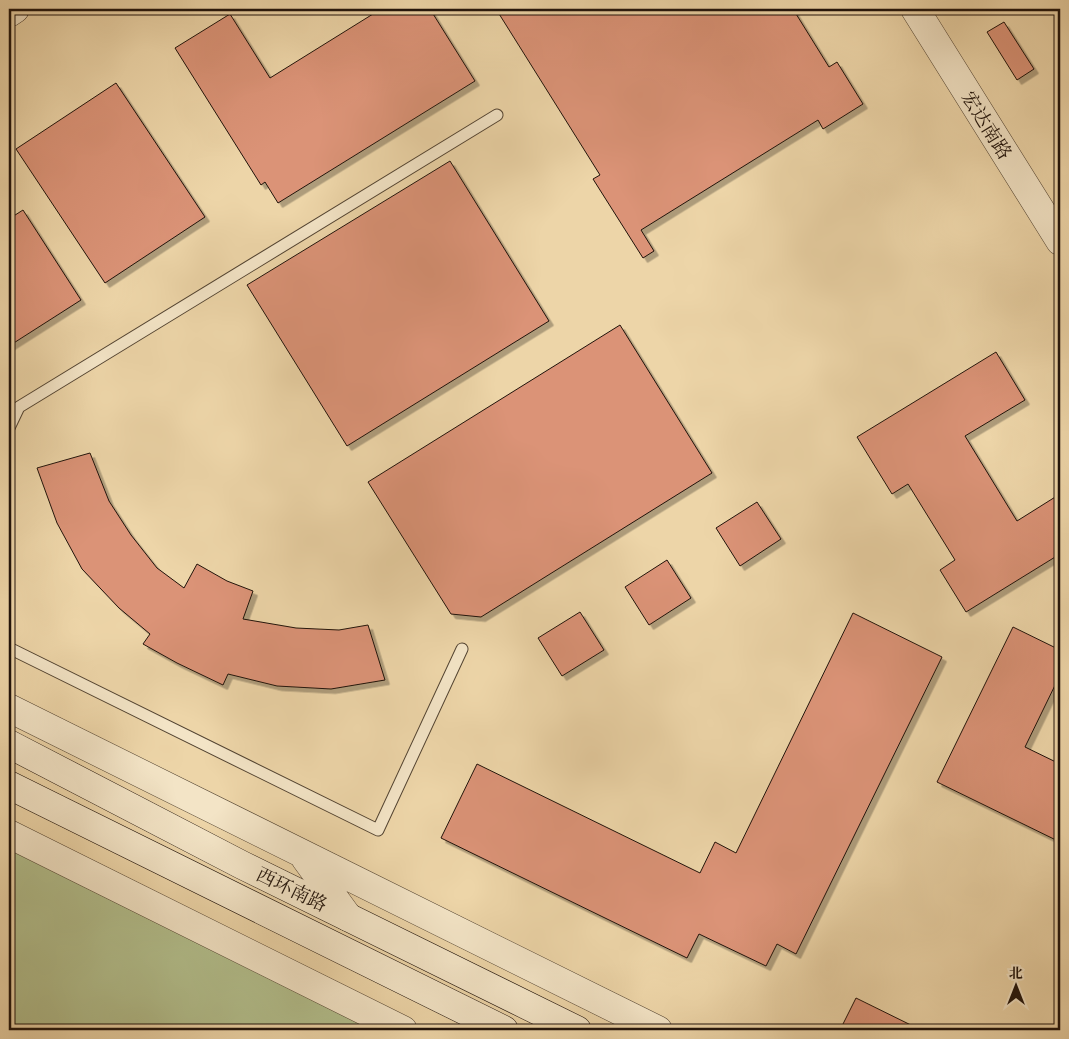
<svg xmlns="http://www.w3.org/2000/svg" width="1069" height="1039" font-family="'IM FELL DW Pica','Noto Serif SC',serif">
<defs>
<filter id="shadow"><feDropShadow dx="4.5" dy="4.5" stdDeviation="0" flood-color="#0004"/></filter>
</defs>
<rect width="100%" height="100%" fill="#edd5a8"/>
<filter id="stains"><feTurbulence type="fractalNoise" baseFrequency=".004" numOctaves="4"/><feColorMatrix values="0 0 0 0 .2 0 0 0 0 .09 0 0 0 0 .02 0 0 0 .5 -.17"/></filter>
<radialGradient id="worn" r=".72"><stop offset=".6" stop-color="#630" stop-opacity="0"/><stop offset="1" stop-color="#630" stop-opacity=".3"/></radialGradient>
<!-- green -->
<path fill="#b2be8c" stroke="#69684c" d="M9,839L391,1030H9Z"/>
<!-- building -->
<path fill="#db9377" stroke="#20130b" filter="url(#shadow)" d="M381,9H430L475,81L278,203L265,182L261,185L175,48L230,14L270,78Z
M496,9H793L829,67L837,62L863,104L823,129L818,120L641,230L654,251L643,258L593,179L600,175Z
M1004,22L1034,69L1017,80L987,32Z
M116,83L205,217L105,283L16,149Z
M450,161L549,321L347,446L247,285Z
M23,210L81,300L9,346V212L12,217Z
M620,325L712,473L481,617L451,614L368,482Z
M996,352L1025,400L965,436L1017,521L1060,494V554L966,612L940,570L955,560L908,484L892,494L857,437Z
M90,453L109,501L131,535L157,568L184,588L197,564L227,581L253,591L243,619L296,628L339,630L368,625L385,680L331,689L277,686L228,674L223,685L177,663L143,644L150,634L119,608L82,569L57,523L37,468Z
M757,502L781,539L740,566L716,528Z
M667,560L691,598L649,625L625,587Z
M580,612L604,650L562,676L538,638Z
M853,613L942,657L796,954L777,944L766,966L699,934L687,958L441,838L477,764L700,873L715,842L736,853Z
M1013,627L1060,650V675L1025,747L1060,764V842L937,782Z
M856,998L921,1030H840Z"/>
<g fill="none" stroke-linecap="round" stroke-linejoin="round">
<!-- service casing -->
<g stroke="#534432" stroke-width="13">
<path id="service" d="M9,428L19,407L497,115
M9,648L378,830L462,649"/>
</g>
<!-- tertiary casing -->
<g stroke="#534432" stroke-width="29">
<path id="tertiary" d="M915,9L1060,241
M9,708L658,1030
M9,834L403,1030
M305,858L348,917"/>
</g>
<!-- secondary casing -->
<g stroke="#20130b" stroke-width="29">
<path id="secondary" d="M9,13L15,9
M9,744L242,865L577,1030
M9,785L504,1030"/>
</g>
<!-- service -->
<use href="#service" stroke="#f3e4c6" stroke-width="11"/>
<!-- tertiary -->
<use href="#tertiary" stroke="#f3e4c6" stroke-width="28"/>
<!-- secondary -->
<use href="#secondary" stroke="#f3e4c6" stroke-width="28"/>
</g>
<g text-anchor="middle" stroke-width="5" stroke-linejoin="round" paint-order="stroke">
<!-- street labels -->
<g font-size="19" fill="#20130b" stroke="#f3e4c6">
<text transform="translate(987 125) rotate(58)" y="7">宏达南路</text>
<text transform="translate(292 889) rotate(26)" y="7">西环南路</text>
</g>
</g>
<!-- margin -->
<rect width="1069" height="1039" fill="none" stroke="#edd5a8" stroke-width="30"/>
<rect x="10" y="10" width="1049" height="1019" fill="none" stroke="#20130b" stroke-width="2.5"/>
<rect x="15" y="15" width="1039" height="1009" fill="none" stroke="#20130b"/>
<!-- north arrow -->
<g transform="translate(1016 986)" stroke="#f3e4c6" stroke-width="4" paint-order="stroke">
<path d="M0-4L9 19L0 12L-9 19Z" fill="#20130b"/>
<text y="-8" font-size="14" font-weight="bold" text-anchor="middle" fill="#20130b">北</text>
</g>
<rect width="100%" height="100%" filter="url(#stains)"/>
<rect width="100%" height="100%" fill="url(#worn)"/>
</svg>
